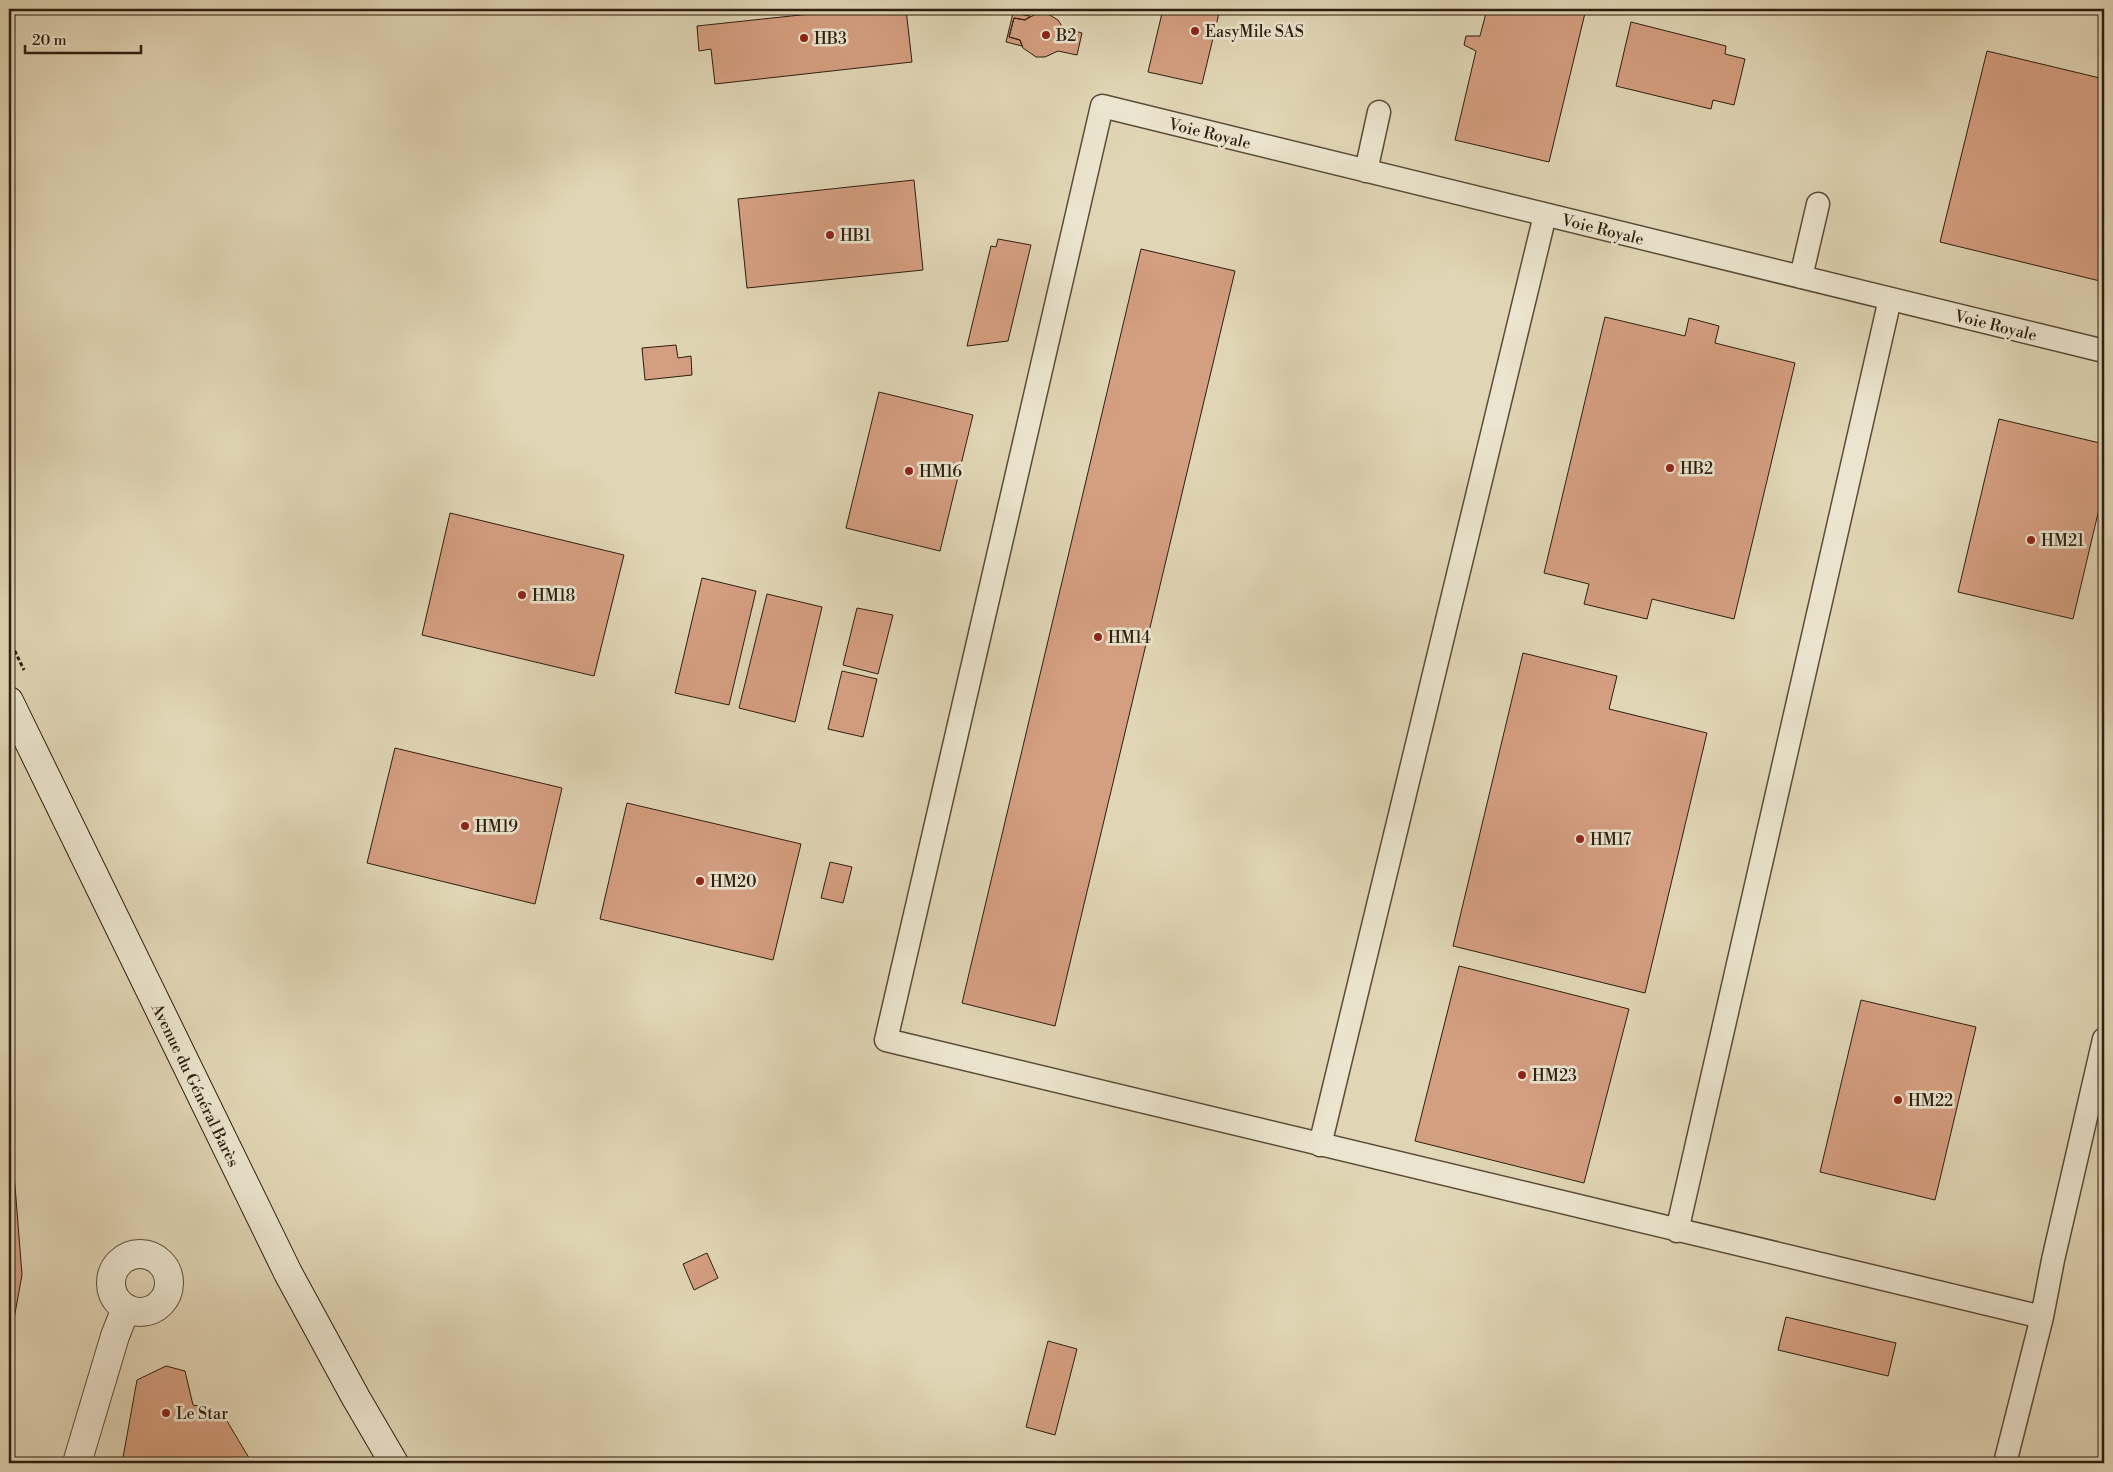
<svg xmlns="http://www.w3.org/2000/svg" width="2113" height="1472" font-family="'Libre Bodoni',serif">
<rect width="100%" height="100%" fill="#e0d5b4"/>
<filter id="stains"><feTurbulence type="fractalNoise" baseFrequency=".004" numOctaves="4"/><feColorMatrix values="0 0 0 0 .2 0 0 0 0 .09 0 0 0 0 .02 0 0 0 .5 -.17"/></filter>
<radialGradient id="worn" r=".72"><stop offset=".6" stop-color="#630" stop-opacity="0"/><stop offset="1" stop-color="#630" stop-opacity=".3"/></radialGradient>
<!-- building -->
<path fill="#d49e80" stroke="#2d1e0f" d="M857,9H906L912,62L715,84L711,49L699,51L697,26Z
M1163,9H1220L1202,84L1148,72Z
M1487,9H1586L1549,162L1455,140L1476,51L1464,45L1466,36H1480Z
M1013,13L1030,16L1025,20L1014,18L1009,37L1020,40L1022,46L1006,42Z
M1036,14H1048L1058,20L1063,28L1082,33L1077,55L1058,51L1045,57H1036L1023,48L1020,40L1009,37L1014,18L1025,20Z
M1631,22L1726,46L1725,54L1745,59L1734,105L1713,100L1711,109L1616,86Z
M1987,51L2104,79V282L1940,242Z
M914,180L923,270L747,288L738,199Z
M998,239L1031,245L1008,341L967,346L991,246L996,247Z
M1141,249L1235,271L1055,1026L962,1003Z
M1605,317L1685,336L1689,318L1719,326L1715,343L1795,363L1734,619L1652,599L1647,619L1584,604L1589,584L1544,573Z
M676,345L678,358L691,356L692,375L645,380L642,348Z
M879,392L973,415L940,551L846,528Z
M1999,419L2104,444V488L2073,619L1958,592Z
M450,513L624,555L594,676L422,635Z
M702,578L756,591L729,705L675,693Z
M767,594L822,607L795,722L739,708Z
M857,608L893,615L878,674L843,665Z
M1523,653L1617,676L1609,709L1707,733L1645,993L1453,946Z
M842,671L877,679L863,737L828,729Z
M395,748L562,788L535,904L367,863Z
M627,803L801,844L773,960L600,919Z
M830,862L852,867L843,903L821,898Z
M1459,966L1629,1009L1584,1183L1415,1141Z
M1861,1000L1976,1027L1935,1200L1820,1172Z
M9,1152L13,1160L22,1275L9,1346Z
M707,1253L718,1278L694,1290L683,1264Z
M1786,1317L1896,1343L1888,1376L1778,1350Z
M1048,1341L1077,1349L1055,1435L1026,1427Z
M166,1366L185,1371L193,1405L221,1411L252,1463H122L137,1380Z"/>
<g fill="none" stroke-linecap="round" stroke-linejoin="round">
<!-- service casing -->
<g stroke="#5a4c38" stroke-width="25">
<path id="service" d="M1366,171L1379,112
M1801,277L1818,204
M2104,351L1102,106L886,1040L2042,1317L2053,1260L2104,1039
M1320,1145L1545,215
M1677,1231L1890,299
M2005,1463L2042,1317"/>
</g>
<!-- minor casing -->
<g stroke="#5a4c38" stroke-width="30">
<path id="minor" d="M111 1283a29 29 0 1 1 58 0a29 29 0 1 1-58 0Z
M77,1463L115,1336L126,1308"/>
</g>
<!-- secondary casing -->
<g stroke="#2d1e0f" stroke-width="30">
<path id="secondary" d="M9,701L288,1273L356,1398L394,1463"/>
</g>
<!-- path -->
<path stroke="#2d1e0f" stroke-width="3" stroke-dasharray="4 2.5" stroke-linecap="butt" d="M9,639L24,670"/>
<!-- service -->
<use href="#service" stroke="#ebe4ce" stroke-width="22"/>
<!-- minor -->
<use href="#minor" stroke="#ebe4ce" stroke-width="28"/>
<!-- secondary -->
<use href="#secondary" stroke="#ebe4ce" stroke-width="28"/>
</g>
<!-- markers -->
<g fill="#8f2418" stroke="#ebe4ce" stroke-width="2">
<circle cx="1195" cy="31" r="5"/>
<circle cx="1046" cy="35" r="5"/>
<circle cx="804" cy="38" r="5"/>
<circle cx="830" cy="235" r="5"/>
<circle cx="1670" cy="468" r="5"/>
<circle cx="909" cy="471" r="5"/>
<circle cx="2031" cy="540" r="5"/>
<circle cx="522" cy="595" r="5"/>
<circle cx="1098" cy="637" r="5"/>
<circle cx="465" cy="826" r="5"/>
<circle cx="1580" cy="839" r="5"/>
<circle cx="700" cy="881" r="5"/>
<circle cx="1522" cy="1075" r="5"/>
<circle cx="1898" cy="1100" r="5"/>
<circle cx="166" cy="1413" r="5"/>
</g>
<g text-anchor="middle" stroke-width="5" stroke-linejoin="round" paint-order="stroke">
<!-- poi labels -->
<g font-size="16" fill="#2d1e0f" stroke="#ebe4ce" text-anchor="start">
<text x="1205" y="37">EasyMile SAS</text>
<text x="1056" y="41">B2</text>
<text x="814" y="44">HB3</text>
<text x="840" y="241">HB1</text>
<text x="1680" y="474">HB2</text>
<text x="919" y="477">HM16</text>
<text x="2041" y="546">HM21</text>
<text x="532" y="601">HM18</text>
<text x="1108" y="643">HM14</text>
<text x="475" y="832">HM19</text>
<text x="1590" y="845">HM17</text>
<text x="710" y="887">HM20</text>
<text x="1532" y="1081">HM23</text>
<text x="1908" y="1106">HM22</text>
<text x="176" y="1419">Le Star</text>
</g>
<!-- street labels -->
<g font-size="16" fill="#2d1e0f" stroke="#ebe4ce">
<text transform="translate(1210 133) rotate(14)" y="6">Voie Royale</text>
<text transform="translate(1603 229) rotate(14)" y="6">Voie Royale</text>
<text transform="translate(1996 325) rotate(14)" y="6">Voie Royale</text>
<text transform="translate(196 1085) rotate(64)" y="6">Avenue du Général Barès</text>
</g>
</g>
<!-- margin -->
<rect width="2113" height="1472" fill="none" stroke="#e0d5b4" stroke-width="30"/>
<rect x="10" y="10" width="2093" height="1452" fill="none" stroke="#2d1e0f" stroke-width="2.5"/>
<rect x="15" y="15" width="2083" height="1442" fill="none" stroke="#2d1e0f"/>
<!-- scale -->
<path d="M25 45v8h116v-8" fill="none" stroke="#2d1e0f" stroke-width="2.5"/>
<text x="32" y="45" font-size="15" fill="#2d1e0f" stroke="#ebe4ce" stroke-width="4" paint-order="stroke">20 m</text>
<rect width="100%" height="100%" filter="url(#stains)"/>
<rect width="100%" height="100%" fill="url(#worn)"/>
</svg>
